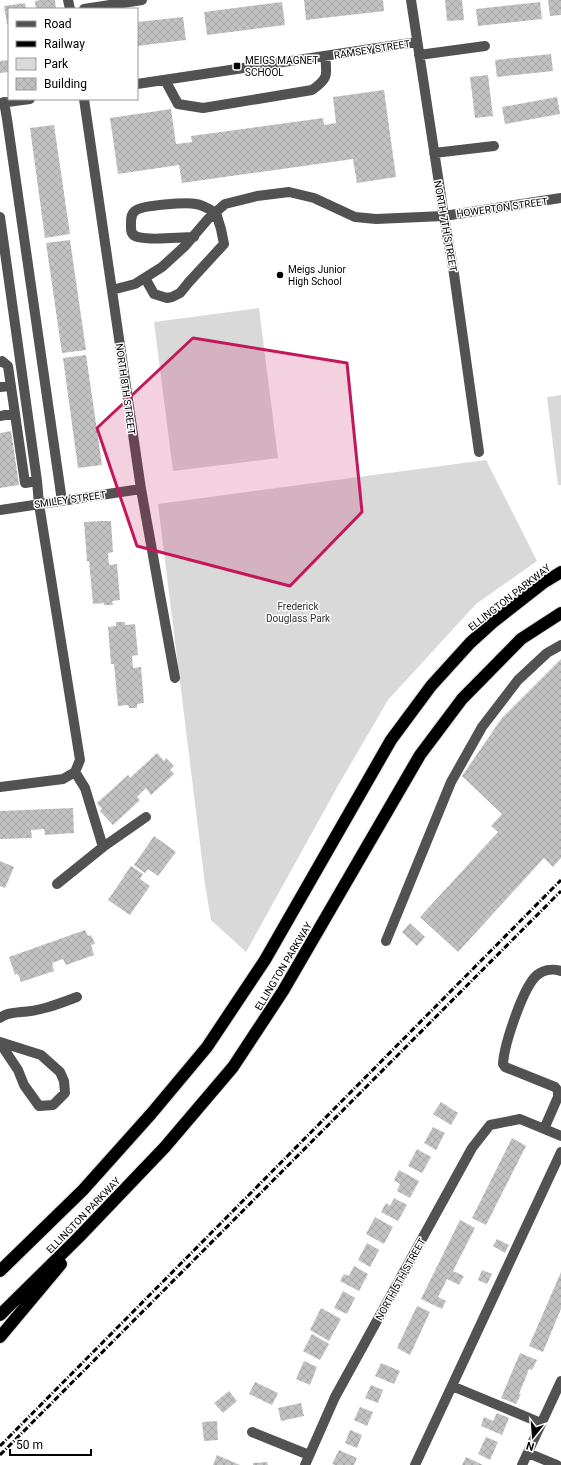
<svg xmlns="http://www.w3.org/2000/svg" width="561" height="1465" font-family="Roboto,sans-serif">
<defs>
<pattern id="building-cross-hatch" width="8" height="8" patternUnits="userSpaceOnUse"><rect width="8" height="8" fill="#c2c2c2"/><path d="M0 0l8 8M0 8l8-8" fill="none" stroke="#a5a5a5"/></pattern>
</defs>
<rect width="100%" height="100%" fill="#fff"/>
<!-- green -->
<path fill="#d9d9d9" d="M259,308L278,458L173,471L154,322Z
M561,395V485H558L547,397Z
M486,460L537,561L476,604L388,700L339,784L246,952L211,920L205,884L158,504Z"/>
<!-- building -->
<path fill="url(#building-cross-hatch)" d="M41,0H55L56,9H36L35,1Z
M304,0H383L384,11L306,20Z
M445,0H462L464,20L447,21Z
M548,0H561V15L550,16Z
M282,2L285,25L207,35L204,12Z
M540,2L542,19L478,26L476,9Z
M25,3L26,9H9V25L7,24L4,6Z
M183,17L186,40L137,46V22Z
M551,54L553,71L497,77L495,60Z
M9,60V72L0,73V61Z
M488,75L493,116L475,118L470,77Z
M384,90L396,177L357,183L353,159L182,183L179,165L118,174L110,118L171,109L176,144L192,142L191,136L323,118L324,125L336,123L333,97Z
M557,97L560,114L505,124L502,107Z
M54,125L70,234L45,238L30,128Z
M70,240L86,350L62,353L46,243Z
M86,355L102,465L78,468L63,358Z
M11,431L19,485L0,488V433Z
M101,521H111L113,552L108,553L109,565L117,564L120,600L112,601L113,605H104V603L93,604L89,561H87L84,522Z
M116,622H125V625L135,624L138,655L132,656L133,668L141,667L144,703L137,704V708H129L128,705L118,706L114,664H111L108,627L116,626Z
M561,659V858L553,867L544,858L458,952L420,917L498,832L491,826L502,814L462,776L502,718Z
M157,753L164,761L166,758L174,766L170,770L174,774L151,795L146,788L137,797L140,800L113,825L100,811L102,809L97,803L128,775L130,778Z
M73,808L74,833L45,835L44,829L31,830L32,838L0,839V811Z
M154,836L176,852L158,876L148,869L145,873L134,865Z
M0,861L14,867L5,888L0,886Z
M131,866L143,874L140,879L150,886L130,915L108,900Z
M410,923L425,937L417,946L402,932Z
M85,930L88,936L91,935L95,944L91,945L94,955L66,965L63,959L52,963L54,971L21,982L18,974L15,975L9,957Z
M441,1102L458,1113L451,1125L433,1114Z
M433,1127L445,1133L436,1150L424,1143Z
M512,1138L526,1146L486,1225L472,1218Z
M417,1149L431,1157L422,1173L408,1166Z
M399,1170L419,1181L410,1198L397,1191L400,1184L394,1180Z
M394,1198L407,1205L398,1221L381,1212L386,1203L390,1206Z
M375,1217L393,1227L384,1244L366,1234Z
M460,1220L475,1228L453,1271L464,1276L459,1285L447,1279L438,1297L446,1301L442,1309L421,1299Z
M497,1239L509,1245L505,1253L493,1246Z
M367,1243L379,1250L370,1267L358,1260Z
M354,1266L368,1274L359,1291L340,1281L344,1274L349,1276Z
M482,1270L492,1274L487,1284L478,1280Z
M561,1272V1309L543,1352L529,1346Z
M343,1291L355,1298L347,1314L334,1308Z
M417,1306L430,1312L410,1355L397,1348Z
M321,1308L341,1319L329,1341L310,1330Z
M312,1334L329,1344L320,1360L303,1351Z
M520,1353L537,1360L532,1370L529,1369L519,1394H521L516,1404L501,1398Z
M304,1361L317,1367L310,1385L296,1379Z
M381,1363L400,1371L394,1384L375,1376Z
M255,1382L278,1393L272,1405L249,1394Z
M371,1385L383,1390L378,1403L365,1398Z
M229,1391L237,1401L223,1413L214,1403Z
M301,1403L304,1416L281,1421L278,1408Z
M360,1407L373,1412L367,1426L354,1420Z
M497,1413L509,1418L502,1435L481,1426L484,1417L493,1421Z
M217,1421L218,1440L204,1441L202,1422Z
M350,1430L362,1435L357,1448L345,1443Z
M486,1437L498,1442L490,1460L478,1454Z
M339,1450L357,1458L354,1465H335L332,1464Z
M217,1455L240,1465H213Z
M466,1457L483,1465H462Z
M267,1462L268,1465H253V1463Z"/>
<g fill="none" stroke-linecap="round" stroke-linejoin="round">
<!-- highway casing -->
<g stroke="#dbdbdb" stroke-width="14">
<path id="highway" d="M0,1271L83,1190L151,1114L207,1047L265,960L391,740L431,686L470,643L492,623L543,583L561,572
M0,1315L78,1238L165,1147L233,1067L283,991L420,755L462,699L521,639L561,613
M0,1337L61,1264"/>
</g>
<!-- minor -->
<path stroke="#525252" stroke-width="10" d="M68,0L70,9
M411,0L444,216L454,274L479,452
M84,9L142,0
M419,55L485,46
M165,80L178,104L203,108L312,90C329,78 327,75 325,56
M137,84L417,42
M84,99L141,489L175,678
M4,102L7,119L62,501
M0,103L30,99
M434,153L494,146
M0,217L37,481
M145,278L154,294L167,298L172,297L180,293L189,282L224,244L221,229L216,213C209,209 203,205 196,204C187,202 141,205 135,211C130,215 131,222 131,228C131,233 133,236 138,237C151,241 179,237 194,237
M112,290L135,284L162,267L185,246L208,219L225,204L257,196L289,192L314,198L355,217L376,219L444,216L561,198
M0,362L2,361L8,366L25,483L37,481L39,504L80,760L75,772L63,779L0,787
M0,387L11,386
M0,416L15,413
M0,510L141,489
M103,847L146,817
M57,884L103,847L85,788L75,772
M386,941L451,782L482,727L518,680L547,653L561,645
M0,1018C6,1013 13,1013 21,1012C41,1011 58,1004 77,997
M0,1042L41,1055L60,1072L64,1081L65,1093L53,1105L39,1106L24,1085L18,1070L0,1043
M544,1129L558,1097V1091L555,1087L505,1067L503,1064C504,1045 522,991 535,977C542,970 552,968 561,971
M452,1386L541,1423
M252,1432L309,1455
M528,1453L557,1465
M305,1465L335,1397L472,1148L490,1125L520,1119L561,1136
M415,1465L561,1152
M522,1465L561,1381"/>
<!-- highway -->
<use href="#highway" stroke="#000" stroke-width="12"/>
<!-- rail -->
<path stroke="#000" stroke-width="3" stroke-dasharray="6 2 1 2" stroke-linecap="butt" d="M0,1446L561,880
M0,1455L561,891"/>
</g>
<!-- marked area -->
<path fill="#c2185b" fill-opacity="0.2" stroke="#c2185b" stroke-width="3" stroke-linejoin="round" d="M193,338L347,363L362,512L290,586L137,546L97,428Z"/>
<!-- markers -->
<g fill="#000" stroke="#fff" stroke-width="1.5">
<rect x="233" y="62" width="8" height="8" rx="2"/>
<circle cx="280" cy="275" r="4"/>
</g>
<g text-anchor="middle" stroke-width="3" stroke-linejoin="round" paint-order="stroke">
<!-- street labels -->
<g font-size="10" fill="#000" stroke="#fff">
<text transform="translate(372 49) rotate(-9)" y="4">RAMSEY STREET</text>
<text transform="translate(502 207) rotate(-8)" y="4">HOWERTON STREET</text>
<text transform="translate(446 226) rotate(80)" y="4">NORTH 7TH STREET</text>
<text transform="translate(126 389) rotate(82)" y="4">NORTH 8TH STREET</text>
<text transform="translate(70 499) rotate(-8)" y="4">SMILEY STREET</text>
<text transform="translate(509 597) rotate(-38)" y="4">ELLINGTON PARKWAY</text>
<text transform="translate(283 966) rotate(-59)" y="4">ELLINGTON PARKWAY</text>
<text transform="translate(83 1215) rotate(-46)" y="4">ELLINGTON PARKWAY</text>
<text transform="translate(400 1279) rotate(-61)" y="4">NORTH 5TH STREET</text>
</g>
<!-- poi labels -->
<g font-size="10" fill="#000" stroke="#fff" text-anchor="start">
<text x="245" y="64">MEIGS MAGNET<tspan x="245" dy="12">SCHOOL</tspan></text>
<text x="288" y="273">Meigs Junior<tspan x="288" dy="12">High School</tspan></text>
</g>
<!-- park labels -->
<g font-size="10" fill="#303030" stroke="#fff">
<text x="298" y="610">Frederick<tspan x="298" dy="12">Douglass Park</tspan></text>
</g>
</g>
<!-- legend -->
<rect x="8" y="8" width="130" height="92" fill="#ffffff" stroke="#999999"/>
<rect x="16" y="21" width="20" height="6" fill="#525252" stroke="#999999"/>
<text x="44" y="28" font-size="12" fill="#000000">Road</text>
<rect x="16" y="41" width="20" height="6" fill="#000000" stroke="#999999"/>
<text x="44" y="48" font-size="12" fill="#000000">Railway</text>
<rect x="16" y="58" width="20" height="12" fill="#d9d9d9" stroke="#999999"/>
<text x="44" y="68" font-size="12" fill="#000000">Park</text>
<rect x="16" y="78" width="20" height="12" fill="url(#building-cross-hatch)" stroke="#999999"/>
<text x="44" y="88" font-size="12" fill="#000000">Building</text>
<!-- north arrow -->
<g transform="translate(533 1437) rotate(197)" stroke="#ffffff" stroke-width="3" paint-order="stroke">
<path d="M0-3L7 15L0 10L-7 15Z" fill="#000000"/>
<text y="-6" font-size="11" font-weight="bold" text-anchor="middle" fill="#000000">N</text>
</g>
<!-- scale -->
<path d="M10 1449v6h81v-6" fill="none" stroke="#000000" stroke-width="2"/>
<text x="16" y="1449" font-size="12" fill="#000000" stroke="#ffffff" stroke-width="3" paint-order="stroke">50 m</text>
</svg>
